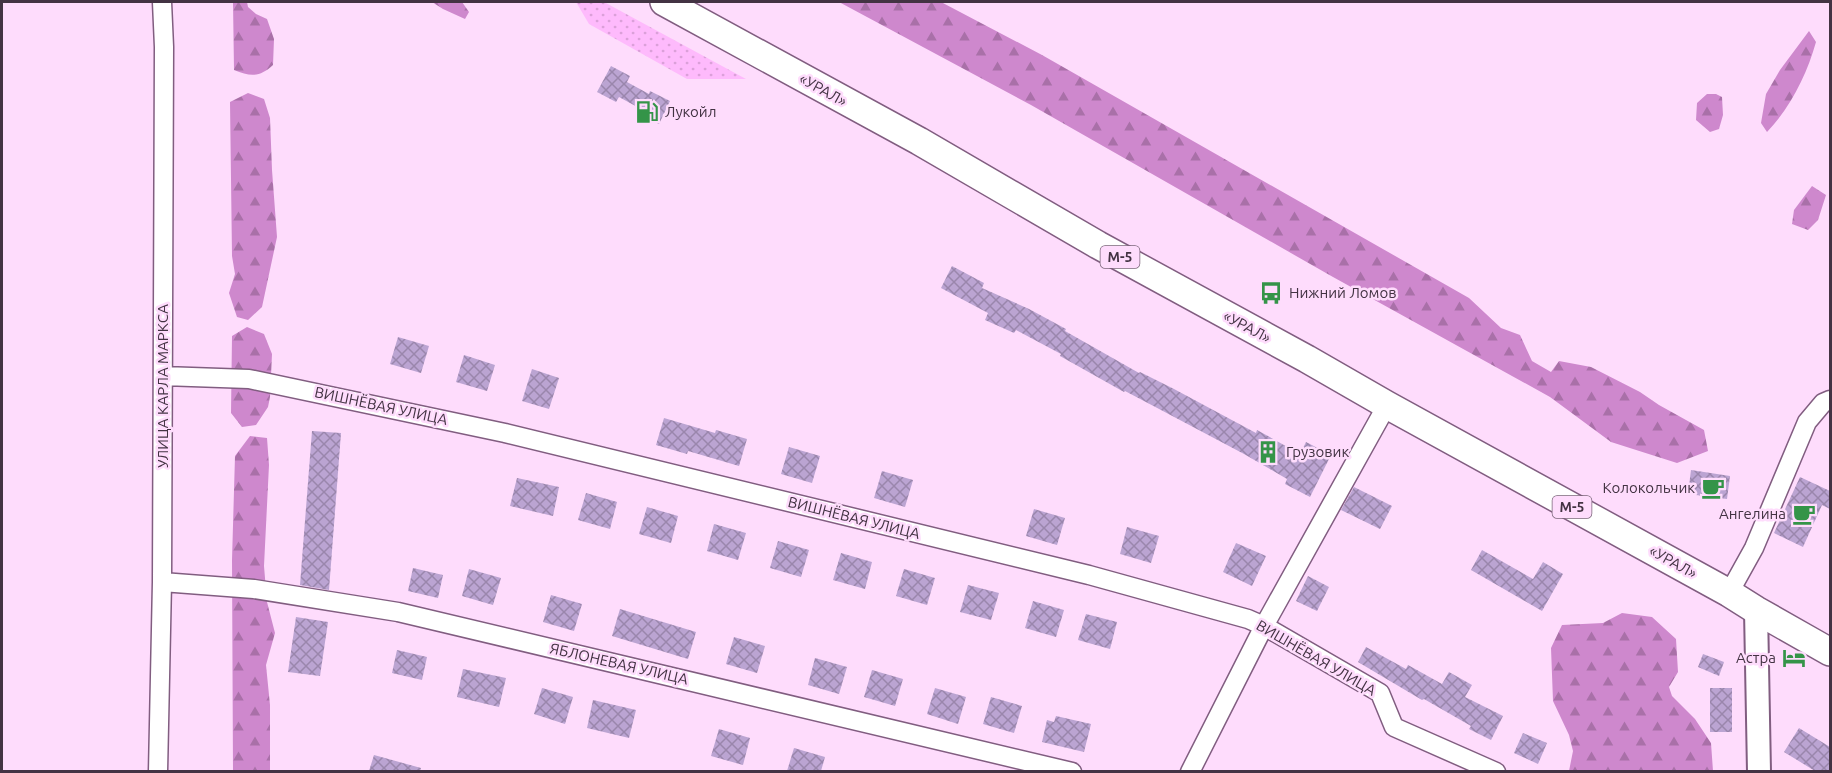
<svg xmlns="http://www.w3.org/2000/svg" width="1832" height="773" font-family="Ubuntu,sans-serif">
<defs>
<pattern id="grass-dots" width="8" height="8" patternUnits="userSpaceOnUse" patternTransform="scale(1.5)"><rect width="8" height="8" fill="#febafc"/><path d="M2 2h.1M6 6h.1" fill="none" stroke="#dba0d9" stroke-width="1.8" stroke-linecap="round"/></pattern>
<pattern id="forest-firs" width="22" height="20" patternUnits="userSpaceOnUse" patternTransform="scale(1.5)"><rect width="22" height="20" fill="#ce88cd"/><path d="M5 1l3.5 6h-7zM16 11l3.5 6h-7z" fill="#a970a8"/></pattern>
<pattern id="building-cross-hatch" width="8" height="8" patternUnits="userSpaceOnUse" patternTransform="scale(1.5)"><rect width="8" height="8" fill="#bba4d2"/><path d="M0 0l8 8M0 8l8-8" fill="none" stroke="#9a86ac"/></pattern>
</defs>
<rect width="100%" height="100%" fill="#fedcfc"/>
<!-- grass -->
<path fill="url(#grass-dots)" d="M576,2H604L746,79H687L589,24Z"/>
<!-- forest -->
<path fill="url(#forest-firs)" d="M233,2H247L248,7L256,14L267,19L274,39L273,65C260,77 251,77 234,70Z
M432,2H462L469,12L465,19L443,9Z
M839,2H941L1042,55L1469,298L1501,328L1520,335L1532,361L1551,372L1559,361L1591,367L1640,392L1659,405L1704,430L1708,451L1677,463L1611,442L1550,397L1333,277L1031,105Z
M1809,31L1816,42C1807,74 1791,107 1767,132L1761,123L1766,94L1780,70Z
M248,93L264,99L270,118L272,170L277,237L262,307L248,320L237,317L229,293L235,274L232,256L230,102Z
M1707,94H1716L1722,97L1723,115L1719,129L1710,132L1696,120L1697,103Z
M1812,186L1826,195L1818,220L1808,230L1792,224L1794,210Z
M247,327L264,334L272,354L270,397L268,407L256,425L242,427L231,413L232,336Z
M250,436L267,438L269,465L264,566L267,602L275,633L266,665L270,705V771L233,772L232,560L235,456Z
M1622,613L1652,617L1676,639L1678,672L1669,687L1672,696L1695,719L1711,743L1713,771H1569L1573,751L1569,735L1553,701L1551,648L1562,625L1603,623Z"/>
<!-- building -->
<path fill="url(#building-cross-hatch)" d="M611,66L630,76L627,82L649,94L650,91L670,101L659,124L639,114L641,109L619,97L616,102L597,92Z
M952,266L984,283L982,288L1029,309L1066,329L1065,331L1139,373L1140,372L1174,389L1256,433L1257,430L1300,454L1306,442L1331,455L1310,497L1285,484L1287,479L1244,454L1161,410L1125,391L1124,392L1060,356L1061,354L1016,330L1014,333L985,320L988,313L941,288Z
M398,337L429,346L421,373L390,364Z
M464,355L495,365L487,391L456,382Z
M532,369L559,378L549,409L522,401Z
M664,418L715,433L716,430L747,439L739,466L688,451L687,454L656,445Z
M312,431L341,433L329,590L300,585Z
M789,447L820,456L812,483L781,474Z
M1691,470L1730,476L1727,499L1688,494Z
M882,471L913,480L905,507L874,498Z
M1800,477L1830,491V509L1822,505L1803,547L1774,533Z
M517,478L559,487L553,516L510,506Z
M1354,487L1392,506L1380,529L1341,510Z
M586,493L617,502L610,529L578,520Z
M647,507L678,516L671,543L639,534Z
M1034,509L1065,518L1057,545L1026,536Z
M714,524L746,533L738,560L707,551Z
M1127,527L1159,536L1151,563L1120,554Z
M778,541L809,550L801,577L770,568Z
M1236,543L1266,556L1252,586L1223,572Z
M1482,550L1533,579L1543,562L1563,574L1542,611L1471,570Z
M841,553L872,562L865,589L833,580Z
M413,568L443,575L438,598L408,591Z
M469,569L501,578L493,605L462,596Z
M904,569L935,578L927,605L896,596Z
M1308,576L1329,587L1317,611L1296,601Z
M968,585L999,593L991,620L960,612Z
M551,595L582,604L574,631L543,622Z
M1033,601L1064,610L1056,637L1025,628Z
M620,609L696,632L688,659L612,636Z
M1086,614L1117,622L1110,649L1078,640Z
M296,617L328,622L320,676L288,672Z
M734,637L765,646L757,673L726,664Z
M1366,647L1406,669L1408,665L1442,684L1449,672L1472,685L1465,697L1503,716L1491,740L1469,729L1471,726L1424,699L1422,700L1358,662Z
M397,650L427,657L422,680L392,673Z
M1703,654L1724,662L1719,676L1698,667Z
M815,658L847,667L839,694L808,685Z
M463,669L506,678L499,707L457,697Z
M872,670L903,679L895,706L864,697Z
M542,688L573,697L565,724L534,714Z
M935,688L966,697L958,724L927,714Z
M1710,688H1732V732H1710Z
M991,697L1022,706L1014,733L983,724Z
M593,700L636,710L629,738L587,728Z
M1056,716L1091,724L1084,752L1042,742L1047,720L1054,722Z
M1799,728L1830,747V771H1815L1784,752Z
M719,729L750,738L743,765L711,756Z
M1523,733L1547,743L1538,764L1514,753Z
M794,748L825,757L821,771H787Z
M374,755L421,768L420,771H369Z"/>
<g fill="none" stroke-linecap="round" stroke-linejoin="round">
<!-- minor casing -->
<g stroke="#815d80" stroke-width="21">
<path id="minor" d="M163,376L249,379L505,433L1089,575L1248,619L1264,626L1380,693L1394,727L1496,772
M162,582L254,589L398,612L1072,772
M1729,593L1754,548L1807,422L1823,403L1830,400
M158,772L162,582L164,47L162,2
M1190,772L1264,626L1387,405"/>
</g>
<!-- major casing -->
<g stroke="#815d80" stroke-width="26">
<path id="major" d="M1756,610L1759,772"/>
</g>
<!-- highway casing -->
<g stroke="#815d80" stroke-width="30">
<path id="highway" d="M664,2L919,141L1098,245L1307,359L1387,405L1729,593L1756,610L1830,652"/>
</g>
<!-- minor -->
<use href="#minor" stroke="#fff" stroke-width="18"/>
<!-- major -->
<use href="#major" stroke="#fff" stroke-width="22"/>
<!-- highway -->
<use href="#highway" stroke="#fff" stroke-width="27"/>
</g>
<!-- icons -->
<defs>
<g id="fuel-bare" transform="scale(1.8)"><path d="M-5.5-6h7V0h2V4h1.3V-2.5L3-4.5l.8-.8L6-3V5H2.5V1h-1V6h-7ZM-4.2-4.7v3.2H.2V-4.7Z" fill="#349448" stroke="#fedcfc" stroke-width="2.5" paint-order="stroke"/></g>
<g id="bus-bare" transform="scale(1.8)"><path d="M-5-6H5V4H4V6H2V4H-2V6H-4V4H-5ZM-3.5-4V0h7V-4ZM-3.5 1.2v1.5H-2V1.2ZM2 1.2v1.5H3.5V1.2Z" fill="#349448" stroke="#fedcfc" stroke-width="2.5" paint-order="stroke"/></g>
<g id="building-bare" transform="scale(1.8)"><path d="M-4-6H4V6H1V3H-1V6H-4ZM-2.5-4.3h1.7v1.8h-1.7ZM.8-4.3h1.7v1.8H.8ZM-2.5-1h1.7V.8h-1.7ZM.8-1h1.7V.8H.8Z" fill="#349448" stroke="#fedcfc" stroke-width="2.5" paint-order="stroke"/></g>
<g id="cafe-bare" transform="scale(1.8)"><path d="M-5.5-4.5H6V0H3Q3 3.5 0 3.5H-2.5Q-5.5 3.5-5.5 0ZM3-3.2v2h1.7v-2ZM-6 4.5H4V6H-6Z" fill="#349448" stroke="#fedcfc" stroke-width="2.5" paint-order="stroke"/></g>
<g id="hotel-bare" transform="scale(1.8)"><path d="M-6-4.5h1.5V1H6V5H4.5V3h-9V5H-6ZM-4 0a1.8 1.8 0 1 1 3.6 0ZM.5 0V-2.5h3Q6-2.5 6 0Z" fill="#349448" stroke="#fedcfc" stroke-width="2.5" paint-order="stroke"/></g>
</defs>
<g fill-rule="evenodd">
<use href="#fuel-bare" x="647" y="112"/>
<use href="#bus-bare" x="1271" y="293"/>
<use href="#building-bare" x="1268" y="452"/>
<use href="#cafe-bare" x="1713" y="488"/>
<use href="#cafe-bare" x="1804" y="514"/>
<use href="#hotel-bare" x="1794" y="658"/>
</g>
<g text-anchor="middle" stroke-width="5" stroke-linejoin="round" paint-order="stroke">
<!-- shield labels -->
<g fill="#fedcfc" stroke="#7b667a" stroke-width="1.5">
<rect x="1100.5" y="246" width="39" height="22" rx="4.5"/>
<rect x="1552.5" y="496" width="39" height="22" rx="4.5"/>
</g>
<g font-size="14" font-weight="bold" fill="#433343">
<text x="1120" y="262">М-5</text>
<text x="1572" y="512">М-5</text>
</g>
<!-- street labels -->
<g font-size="15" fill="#433343" stroke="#fedcfc">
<text transform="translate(823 90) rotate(29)" y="5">«УРАЛ»</text>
<text transform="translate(1247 327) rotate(28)" y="5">«УРАЛ»</text>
<text transform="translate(163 386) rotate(-90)" y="5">УЛИЦА КАРЛА МАРКСА</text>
<text transform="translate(381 406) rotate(12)" y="5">ВИШНЁВАЯ УЛИЦА</text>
<text transform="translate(854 518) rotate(14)" y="5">ВИШНЁВАЯ УЛИЦА</text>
<text transform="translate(1673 562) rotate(29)" y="5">«УРАЛ»</text>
<text transform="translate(1316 658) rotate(30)" y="5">ВИШНЁВАЯ УЛИЦА</text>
<text transform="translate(619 664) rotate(13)" y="5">ЯБЛОНЕВАЯ УЛИЦА</text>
</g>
<!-- poi labels -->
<g font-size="15" fill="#433343" stroke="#fedcfc" text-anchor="start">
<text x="665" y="117">Лукойл</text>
<text x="1289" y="298">Нижний Ломов</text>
<text x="1286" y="457">Грузовик</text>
<text x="1695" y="493" text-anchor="end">Колокольчик</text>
<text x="1786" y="519" text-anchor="end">Ангелина</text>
<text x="1776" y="663" text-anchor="end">Астра</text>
</g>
</g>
<!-- border -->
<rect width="1832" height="773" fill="none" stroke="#433343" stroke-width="6"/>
</svg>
